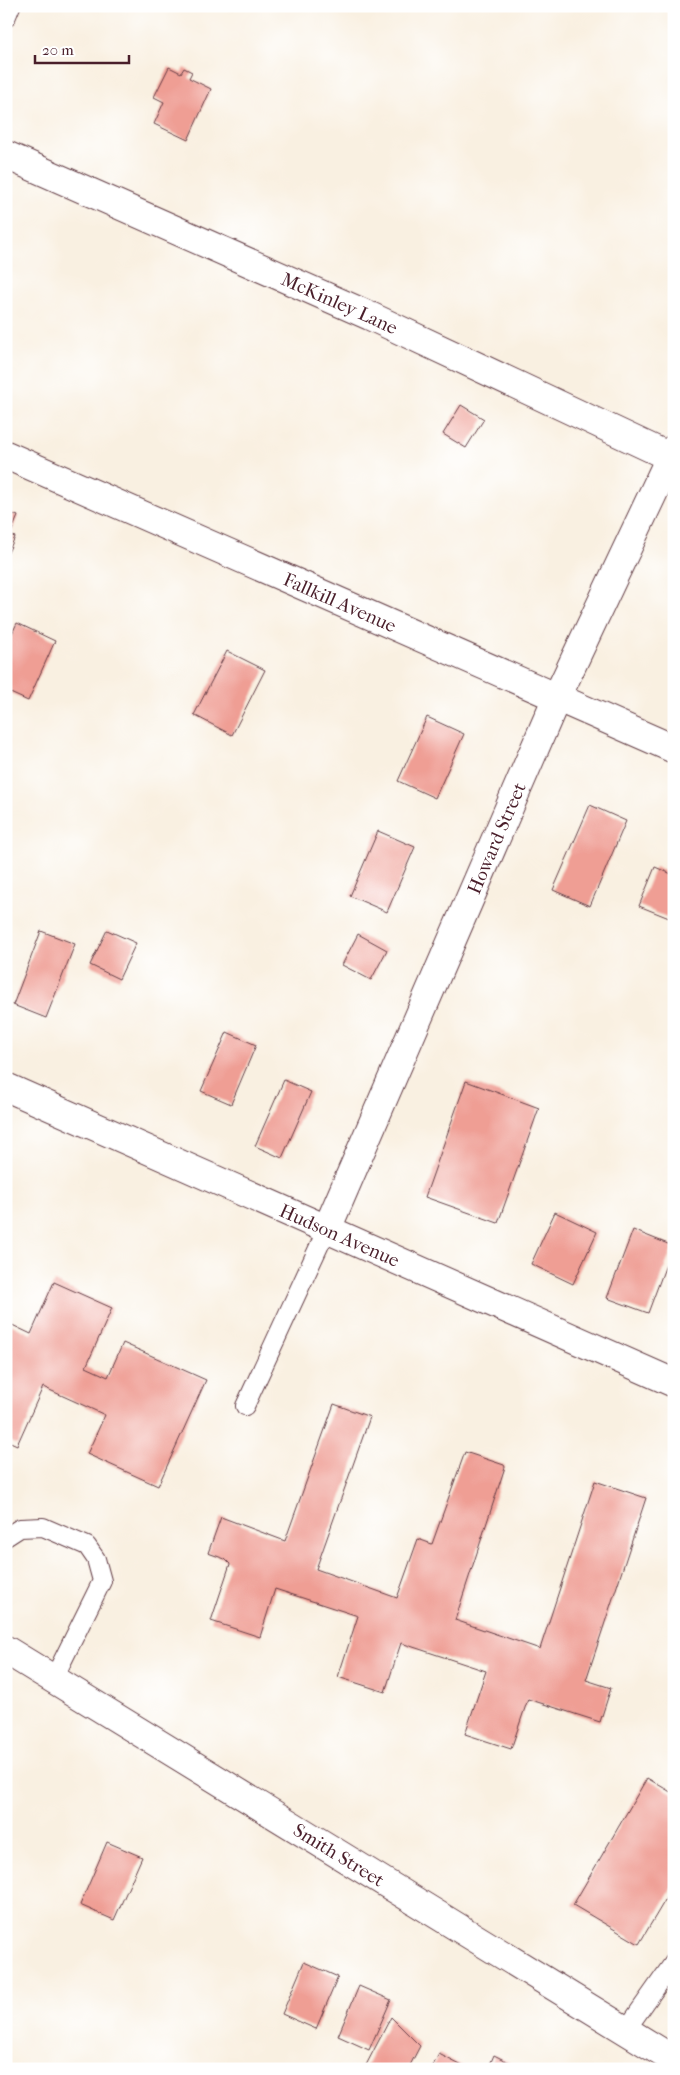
<svg xmlns="http://www.w3.org/2000/svg" width="680" height="2075" font-family="'IM FELL French Canon',serif">
<rect width="100%" height="100%" fill="#fff"/>
<filter id="ink" filterUnits="userSpaceOnUse"><feTurbulence type="fractalNoise" baseFrequency=".02" numOctaves="2"/><feDisplacementMap in="SourceGraphic" scale="10" xChannelSelector="R" yChannelSelector="G"/><feConvolveMatrix kernelMatrix="1 2 1 2 8 2 1 2 1" color-interpolation-filters="sRGB"/></filter>
<filter id="wash" filterUnits="userSpaceOnUse"><feTurbulence type="fractalNoise" baseFrequency=".0096" numOctaves="4" result="noise"/><feDisplacementMap in="SourceGraphic" scale="20" xChannelSelector="R" yChannelSelector="G"/><feGaussianBlur stdDeviation="1.12" result="paint"/><feColorMatrix in="noise" values="0 0 0 0 0 0 0 0 0 0 0 0 0 0 0 0 0 1.4 0 .05"/><feComposite in="paint" operator="in"/></filter>
<g filter="url(#wash)">
<rect width="100%" height="100%" fill="#f9f0e1"/>
<g id="blocks">
<!-- building -->
<path fill="#ef9e94" d="M169,67L181,73L184,68L192,72L189,78L211,89L188,140L154,124L164,102L154,97Z
M461,405L484,419L466,448L443,434Z
M6,511L18,516L10,535L15,537L6,557Z
M17,623L55,641L28,701L6,691V646Z
M227,651L265,670L232,735L194,715Z
M427,717L464,734L435,798L398,781Z
M590,805L626,821L590,906L553,890Z
M378,831L415,847L387,912L350,896Z
M655,867L674,875V920L639,906Z
M107,930L136,943L119,979L90,965Z
M41,931L75,944L46,1018L13,1005Z
M358,934L387,950L371,980L342,965Z
M227,1032L256,1045L231,1104L201,1091Z
M284,1080L311,1092L282,1158L255,1146Z
M466,1081L539,1108L498,1223L425,1197Z
M555,1212L597,1232L573,1284L531,1264Z
M633,1230L673,1246L648,1313L607,1298Z
M54,1282L112,1308L86,1367L108,1377L123,1343L206,1380L158,1486L87,1454L105,1415L43,1387L17,1445L6,1440V1322L31,1334Z
M334,1404L370,1417L316,1569L397,1598L418,1539L432,1544L465,1452L504,1465L505,1467L455,1620L540,1649L595,1481L646,1498L586,1680L611,1688L600,1722L528,1699L511,1749L465,1734L486,1671L401,1643L385,1692L338,1677L358,1616L275,1589L260,1637L211,1621L230,1564L225,1559L208,1553L221,1517L285,1541Z
M647,1778L674,1794V1885L639,1944L573,1905Z
M107,1842L142,1857L114,1920L80,1905Z
M304,1962L338,1977L316,2029L282,2014Z
M359,1986L391,2000L369,2050L338,2036Z
M391,2017L420,2046L408,2069H364Z
M439,2054L468,2069H431Z
M494,2055L522,2069H488Z"/>
</g>
</g>
<g filter="url(#ink)">
<use href="#blocks" fill-opacity="0" stroke="#643e46" stroke-width="1"/>
<g fill="none" stroke-linecap="round" stroke-linejoin="round">
<!-- service casing -->
<g stroke="#643e46" stroke-width="20">
<path id="service" d="M6,18L11,6
M245,1406L327,1229
M6,1537L20,1528L43,1527L87,1546L96,1559L102,1581L53,1680
M626,2030L674,1962"/>
</g>
<!-- minor casing -->
<g stroke="#643e46" stroke-width="30">
<g id="minor">
<path id="s1" d="M6,155L370,316L670,457"/>
<path id="s2" d="M6,455L674,749"/>
<path id="s3" d="M6,1087L674,1383"/>
<path id="s4" d="M327,1229L557,697L674,449"/>
</g>
</g>
<!-- tertiary casing -->
<g stroke="#643e46" stroke-width="30">
<g id="tertiary">
<path id="s5" d="M6,1650L674,2060"/>
</g>
</g>
<!-- service -->
<use href="#service" stroke="#fff" stroke-width="18"/>
<!-- minor -->
<use href="#minor" stroke="#fff" stroke-width="28"/>
<!-- tertiary -->
<use href="#tertiary" stroke="#fff" stroke-width="28"/>
</g>
</g>
<g text-anchor="middle" stroke-width="4" stroke-linejoin="round" paint-order="stroke">
<!-- street labels -->
<g font-size="19" fill="#4a1f2b" stroke="#fff">
<text dy="7" stroke="none"><textPath href="#s1" startOffset="365">McKinley Lane</textPath></text>
<text dy="7" stroke="none"><textPath href="#s2" startOffset="365">Fallkill Avenue</textPath></text>
<text dy="7" stroke="none"><textPath href="#s4" startOffset="426">Howard Street</textPath></text>
<text dy="7" stroke="none"><textPath href="#s3" startOffset="365">Hudson Avenue</textPath></text>
<text dy="7" stroke="none"><textPath href="#s5" startOffset="391">Smith Street</textPath></text>
</g>
</g>
<!-- margin -->
<rect width="680" height="2075" fill="none" stroke="#fff" stroke-width="25"/>
<!-- scale -->
<path d="M35 55v8h94v-8" fill="none" stroke="#4a1f2b" stroke-width="2.5"/>
<text x="42" y="55" font-size="15" fill="#4a1f2b" stroke="#ffffff" stroke-width="4" paint-order="stroke">20 m</text>
</svg>
